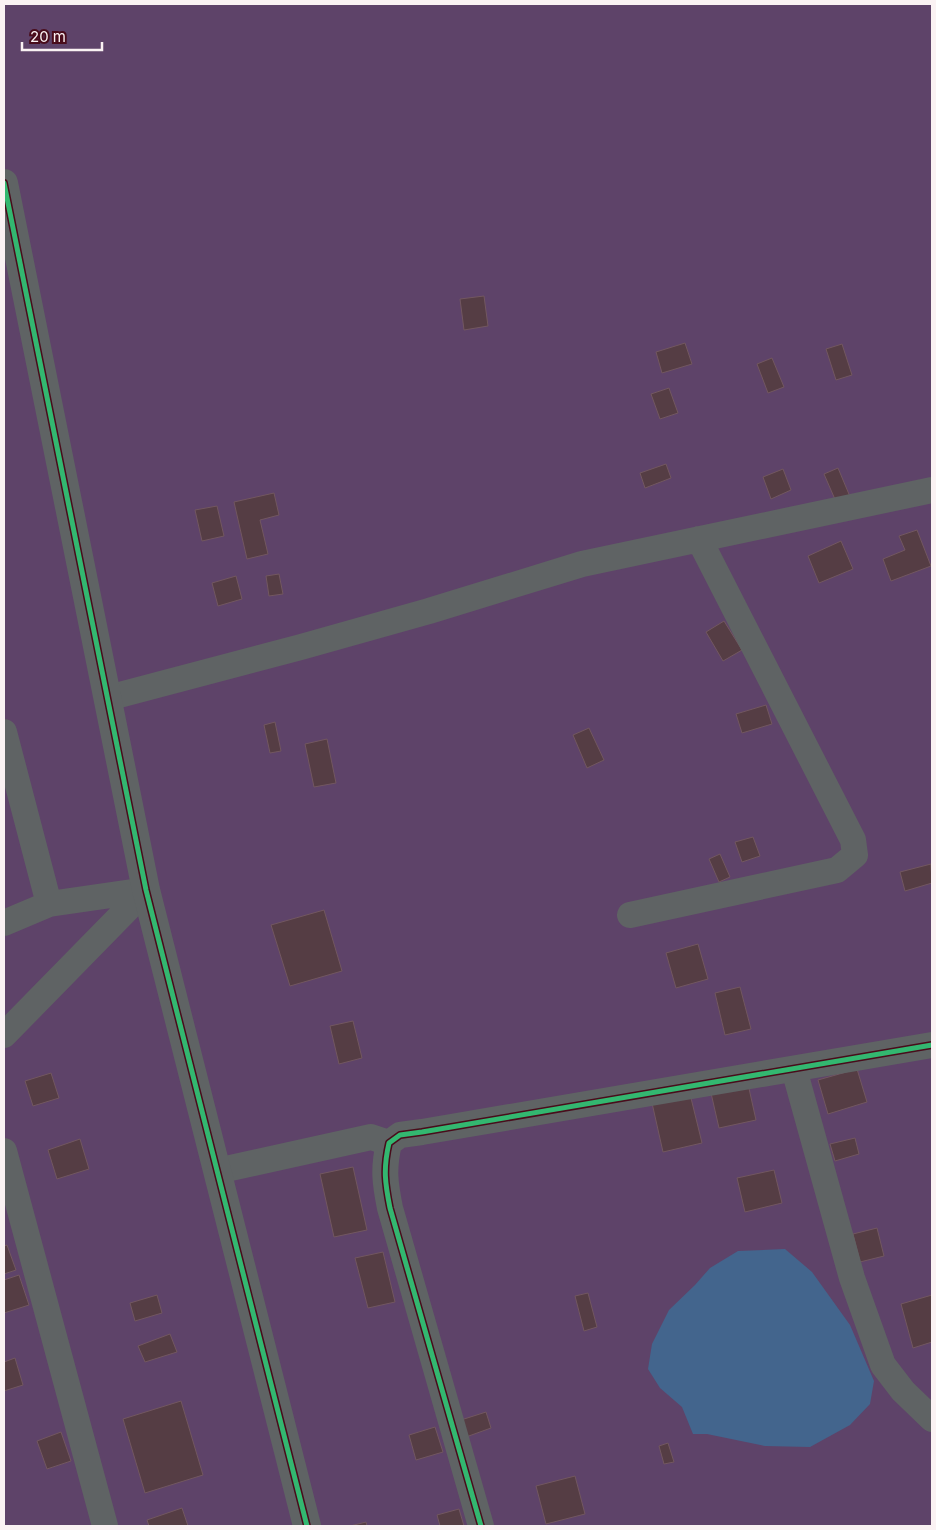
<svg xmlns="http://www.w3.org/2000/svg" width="936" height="1530" font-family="Inter,sans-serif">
<rect width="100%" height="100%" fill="#47262d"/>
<!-- green -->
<path fill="#5e4369" d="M4,4H932V1526H4Z"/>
<!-- water -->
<path fill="#43658d" d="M785,1249L812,1272L850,1325L874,1381L870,1404L850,1425L810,1447L765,1446L707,1434H693L682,1407L660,1388L648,1369L652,1344L669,1310L695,1285L710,1268L738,1251Z"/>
<!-- building -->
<path fill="#553d44" stroke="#725760" d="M484,296L488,326L464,330L460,299Z
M685,343L692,364L662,373L656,352Z
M842,344L852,375L836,380L826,349Z
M772,358L784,387L768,393L757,364Z
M669,388L678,413L660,419L651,394Z
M666,464L671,478L645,488L640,473Z
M838,468L851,499L837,504L824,474Z
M783,469L791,490L771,499L763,477Z
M274,493L279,515L260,520L268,554L247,559L234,502Z
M217,506L224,536L202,541L195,510Z
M917,530L931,566L891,581L883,559L905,550L899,536Z
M841,541L853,569L819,583L808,556Z
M279,574L283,594L269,596L266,576Z
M236,576L242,599L218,606L212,583Z
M724,621L742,650L723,661L706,632Z
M766,705L772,724L742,733L736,714Z
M275,722L281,751L270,753L264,725Z
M589,728L604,760L587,768L573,735Z
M327,739L336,783L314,787L305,744Z
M753,837L760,856L742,862L735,842Z
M720,854L730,877L719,882L709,859Z
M931,864L932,883L905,891L900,872Z
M324,910L342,971L290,986L271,925Z
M698,944L708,979L676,988L666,953Z
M740,987L751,1029L725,1035L715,993Z
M353,1021L362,1058L339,1064L330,1026Z
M857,1069L867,1102L828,1114L818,1080Z
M51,1073L59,1098L33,1106L25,1081Z
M748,1084L756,1120L719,1128L711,1093Z
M690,1094L702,1143L663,1152L652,1103Z
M855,1138L859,1154L835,1161L830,1144Z
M80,1139L89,1169L57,1179L48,1150Z
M353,1167L367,1230L334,1237L320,1174Z
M774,1170L782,1203L745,1212L737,1178Z
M877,1228L884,1256L860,1262L853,1234Z
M7,1245L16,1270L4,1274V1246Z
M383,1252L395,1302L368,1308L355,1258Z
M19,1275L29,1305L4,1313V1280Z
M588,1293L597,1327L584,1331L575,1296Z
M157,1295L162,1313L135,1321L130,1303Z
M932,1295V1342L913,1348L901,1304Z
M170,1334L177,1352L145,1362L138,1346Z
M15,1358L23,1385L4,1391V1362Z
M181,1401L203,1475L145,1493L123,1419Z
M486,1412L491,1428L466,1437L461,1420Z
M435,1427L443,1452L416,1460L409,1435Z
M61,1432L71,1461L47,1469L37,1441Z
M668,1443L674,1462L664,1464L659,1446Z
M575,1476L585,1514L546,1524L536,1486Z
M182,1508L188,1526H149L147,1520Z
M459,1509L464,1526H440L437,1515Z
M366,1522L367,1526H350Z"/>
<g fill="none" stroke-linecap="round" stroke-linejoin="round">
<!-- minor -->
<path stroke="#5f6364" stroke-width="26" d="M108,698L301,647L429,611L582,564L932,490
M4,732L49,904
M630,915L837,870L855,855L853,840L699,539
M4,923L49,904L146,890
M4,1035L146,890
M794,1069L852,1278L883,1365L903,1391L932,1419
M4,1151L105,1526
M217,1171L371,1137L389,1143
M481,1526L390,1208C385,1183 383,1169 389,1143L400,1135L422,1132L932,1045"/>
<!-- tertiary -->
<path stroke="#5f6364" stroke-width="28" d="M4,183L146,890L307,1526"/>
<!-- cycleway casing -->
<g stroke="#490c1b" stroke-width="8">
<path id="cycleway" d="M4,183L146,890L307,1526
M481,1526L390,1208C385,1183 383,1169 389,1143L400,1135L422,1132L932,1045"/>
</g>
<!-- cycleway -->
<use href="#cycleway" stroke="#33b770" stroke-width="5"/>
</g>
<!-- border -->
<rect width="936" height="1530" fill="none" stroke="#faf2f3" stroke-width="10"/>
<!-- scale -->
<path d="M22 42v8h80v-8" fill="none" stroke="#faf2f3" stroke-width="2.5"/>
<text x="30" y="42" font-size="15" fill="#faf2f3" stroke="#490c1b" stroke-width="4" paint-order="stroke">20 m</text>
</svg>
